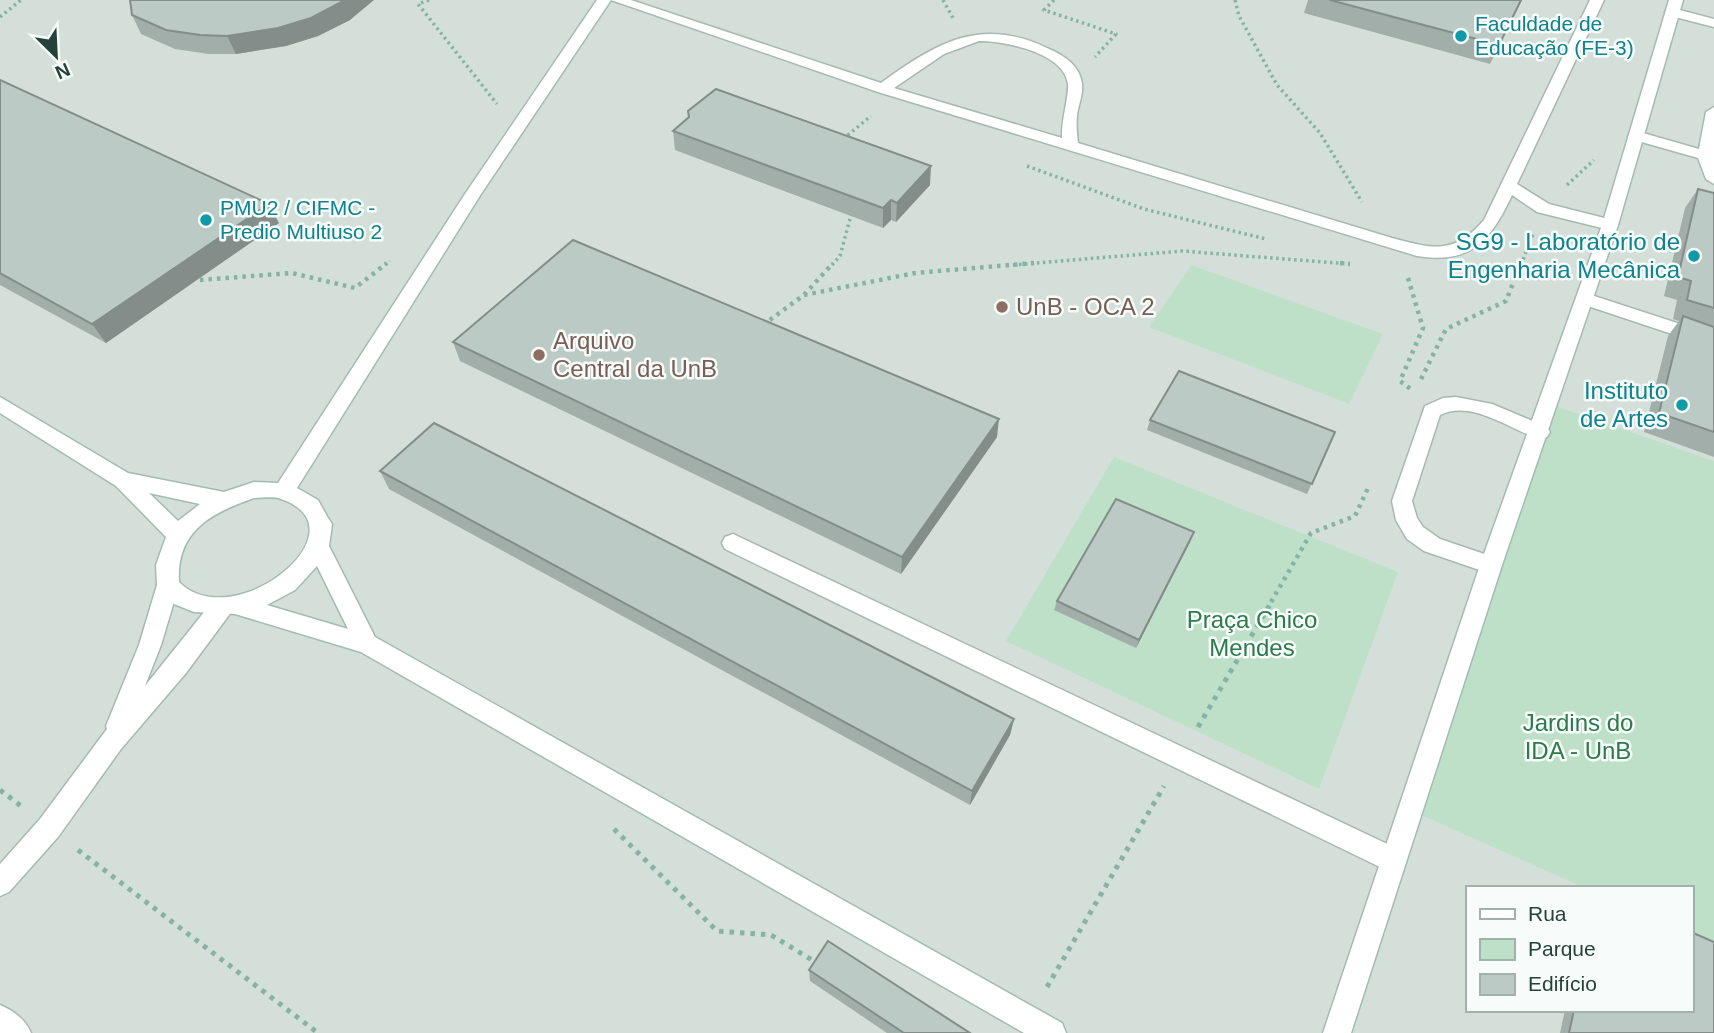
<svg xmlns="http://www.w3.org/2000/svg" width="1714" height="1033" font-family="Helvetica,sans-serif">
<rect width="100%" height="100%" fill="#e6efeb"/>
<!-- built -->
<path fill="#d4dfda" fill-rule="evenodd" d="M0,0H1714V1033H0ZM1467,888H1691V1010H1467Z"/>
<!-- green -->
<path fill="#bfe0c8" d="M1191,265L1383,334L1349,404L1149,327Z
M1550,404L1714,461V945L1691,935V888H1585L1410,810Z
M1114,457L1398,572L1319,789L1006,641Z"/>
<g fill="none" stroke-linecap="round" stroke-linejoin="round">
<!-- lane casing -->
<g stroke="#a8b8b2" stroke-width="3">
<path id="lane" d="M611,0H631L881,83C936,43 980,16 1047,48C1061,54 1077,63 1081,79C1085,92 1078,104 1077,116C1076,125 1077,134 1078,143L1392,238C1433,249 1454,255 1484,220L1590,0H1604L1517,184L1549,204L1616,221L1618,225L1610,230L1537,212L1512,195C1491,240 1471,265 1417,256L878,92ZM979,41C1004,41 1064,52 1068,84C1069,97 1061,120 1062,138L894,88L944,54Z
M1672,8L1714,19V27L1667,15L1665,12Z
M1714,107V184L1706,179L1698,158L1631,139L1628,136L1636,131L1699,149L1706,112Z
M1585,293L1714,335V348L1579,303L1576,299L1579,295Z
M1456,397L1492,404L1547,427L1550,432L1547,437L1540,439C1510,430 1472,399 1440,415L1412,501L1417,518L1423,527L1440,539L1499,559L1502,565L1499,571L1491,574L1424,551L1407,539L1396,520L1392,501L1425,406L1443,398Z
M733,534L1402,851L1406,860L1402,869L1393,873L1384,869L725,549L722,543L725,537Z
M168,576L176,579L179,585L161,645L145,686L213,601L221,599L229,601L232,608L229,615L186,673L121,749L58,837L9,892L0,896V864L40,819L107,729L106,726L139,645L157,585L160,579Z
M0,1005C14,1011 25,1019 31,1033H0Z"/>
</g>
<!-- secondary casing -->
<g stroke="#a4bbb3" stroke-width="3">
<path id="secondary" d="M597,0H611L481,194L297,488L318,500L328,518L332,524L329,546L375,637L1062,1023L1066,1033H1024L361,652L235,614L194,612L174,604L157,585L156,565L166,537L116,486L0,413V397L128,473L224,492L254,482L278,483L465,194ZM149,493L200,504L178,521ZM254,498C263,498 273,496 281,499C368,529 234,637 179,582C176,531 211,513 254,498ZM317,566L348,629L267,605L295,590Z
M1669,0H1683L1618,225L1502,565L1351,1033H1323L1480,565L1602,225Z"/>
</g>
<!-- path-far2 -->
<path stroke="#86b3a5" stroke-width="3.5" stroke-dasharray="2.5 3.5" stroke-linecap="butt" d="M429,0L418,4L497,104
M943,0L953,18
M1054,0L1044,10L1116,34L1095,57
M1235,0L1239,16L1277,85L1320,133L1362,202
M0,17L21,0
M843,139L871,116
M1027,166L1144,209L1266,239
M1567,185L1594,160
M385,265L390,261
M832,265L840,256L850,219
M1013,265L1182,251L1350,264
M1521,265L1533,234"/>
<!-- path-far1 -->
<path stroke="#86b3a5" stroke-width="4.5" stroke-dasharray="3.5 5" stroke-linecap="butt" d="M1340,263L1350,264
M1408,278L1423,328L1400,381L1412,390
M200,280L292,273L355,288L387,263
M804,295L915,273L1034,263
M763,325L804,295L833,263
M1421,379L1446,329L1506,301L1521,263
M1271,602L1311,533L1355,516L1368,488"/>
<!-- path -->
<path stroke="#86b3a5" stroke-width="5" stroke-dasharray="4.5 6" stroke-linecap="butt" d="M1198,727L1272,601
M0,790L21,806
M614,829L717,931L771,935L817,963
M78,850L318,1033
M1047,987L1164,786"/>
<!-- lane -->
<use href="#lane" fill="#fff" fill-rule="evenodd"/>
<!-- secondary -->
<use href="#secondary" fill="#fff" fill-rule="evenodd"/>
</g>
<!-- wall -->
<path fill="#a1aea9" d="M1308,0H1522L1490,64L1304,13Z
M132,15L350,20L318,36L286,46L236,54H209L175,49L141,34Z
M0,80L279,223L106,343L0,285Z
M673,131L930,185L896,222L891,220L883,228L675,150Z
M1698,189L1714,193V457L1644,432L1668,336L1679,321L1673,319L1677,300L1664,296L1685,208Z
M453,342L997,437L901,574L460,361Z
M1150,420L1335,432L1307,494L1147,430Z
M380,471L1014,719L1010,735L970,805L389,489Z
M1190,542L1136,648L1054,610L1057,601Z
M809,970L970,1033H887L810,981Z
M1565,1010H1691L1714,1033H1560Z"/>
<!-- shaded-wall -->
<path fill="#838d89" d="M345,0H374L350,20L318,36L286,46L236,54L227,36Z
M931,166L930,185L896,222L897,203Z
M891,200V220L883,228V208Z
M269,204L279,223L106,343L92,324Z
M999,419L997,437L901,574L902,557Z
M1194,532L1190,542L1136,648L1139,640Z
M1014,719L1010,735L970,805L972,791Z"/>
<!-- building -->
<path fill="#bbcac4" stroke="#838d89" stroke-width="2" d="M130,0H345L311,18L278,28L227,36L200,35L166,30L132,15Z
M1330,0H1521L1499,45Z
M0,80L269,204L92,324L0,273Z
M716,89L931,166L897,203L891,200L883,208L673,131L689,117L688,111Z
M1698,189L1714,193V308L1687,300L1691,281L1678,277Z
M573,240L999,419L902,557L453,342Z
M1683,316L1714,327V432L1659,413Z
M1179,371L1335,432L1312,484L1150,420Z
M434,423L1014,719L972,791L380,471Z
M1116,499L1194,532L1139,640L1057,601Z
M1691,932L1714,942V1033H1569L1574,1010H1691Z
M828,941L970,1033H904L809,970Z"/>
<!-- markers -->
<g fill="#0f9aa8" stroke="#f7fbf9" stroke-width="2.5">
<circle cx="1461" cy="36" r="7"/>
<circle cx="206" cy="220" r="7"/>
<circle cx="1694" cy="256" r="7"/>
<circle cx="1682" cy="405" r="7"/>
</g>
<g fill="#8d6e63" stroke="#f7fbf9" stroke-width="2.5">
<circle cx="1002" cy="307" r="7"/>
<circle cx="539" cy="355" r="7"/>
</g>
<g text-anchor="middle" stroke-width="5" stroke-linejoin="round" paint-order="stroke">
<!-- far-culture labels -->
<g font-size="21" fill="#0d838f" stroke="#f7fbf9" text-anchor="start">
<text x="1475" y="31">Faculdade de<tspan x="1475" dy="24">Educação (FE-3)</tspan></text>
<text x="220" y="215">PMU2 / CIFMC -<tspan x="220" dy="24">Predio Multiuso 2</tspan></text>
</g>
<!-- culture labels -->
<g font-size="24" fill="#0d838f" stroke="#f7fbf9" text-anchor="end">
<text x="1680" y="250">SG9 - Laboratório de<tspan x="1680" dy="28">Engenharia Mecânica</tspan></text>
<text x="1668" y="399">Instituto<tspan x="1668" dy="28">de Artes</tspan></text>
</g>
<!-- education labels -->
<g font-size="24" fill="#785e54" stroke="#f7fbf9" text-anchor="start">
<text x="1016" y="315">UnB - OCA 2</text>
<text x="553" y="349">Arquivo<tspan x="553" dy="28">Central da UnB</tspan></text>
</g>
<!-- park labels -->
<g font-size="24" fill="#2d7a4b" stroke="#f7fbf9">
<text x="1252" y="628">Praça Chico<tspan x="1252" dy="28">Mendes</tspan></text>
<text x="1578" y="731">Jardins do<tspan x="1578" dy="28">IDA - UnB</tspan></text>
</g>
</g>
<!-- legend -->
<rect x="1466" y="886" width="228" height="126" fill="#f7fbf9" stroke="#a3b1ad" stroke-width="2"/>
<rect x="1480" y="909" width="35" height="10" fill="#ffffff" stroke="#a3b1ad" stroke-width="2"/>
<text x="1528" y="921" font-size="21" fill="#24423a">Rua</text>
<rect x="1480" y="939" width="35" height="21" fill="#bfe0c8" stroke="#a3b1ad" stroke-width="2"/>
<text x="1528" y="956" font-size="21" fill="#24423a">Parque</text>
<rect x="1480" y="974" width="35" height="21" fill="#bbcac4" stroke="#a3b1ad" stroke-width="2"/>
<text x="1528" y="991" font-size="21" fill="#24423a">Edifício</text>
<!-- north arrow -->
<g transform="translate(56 56) rotate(156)" stroke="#f7fbf9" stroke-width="5" paint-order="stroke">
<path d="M0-5L12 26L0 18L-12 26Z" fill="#24423a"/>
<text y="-10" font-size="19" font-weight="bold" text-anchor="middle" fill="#24423a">N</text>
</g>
</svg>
